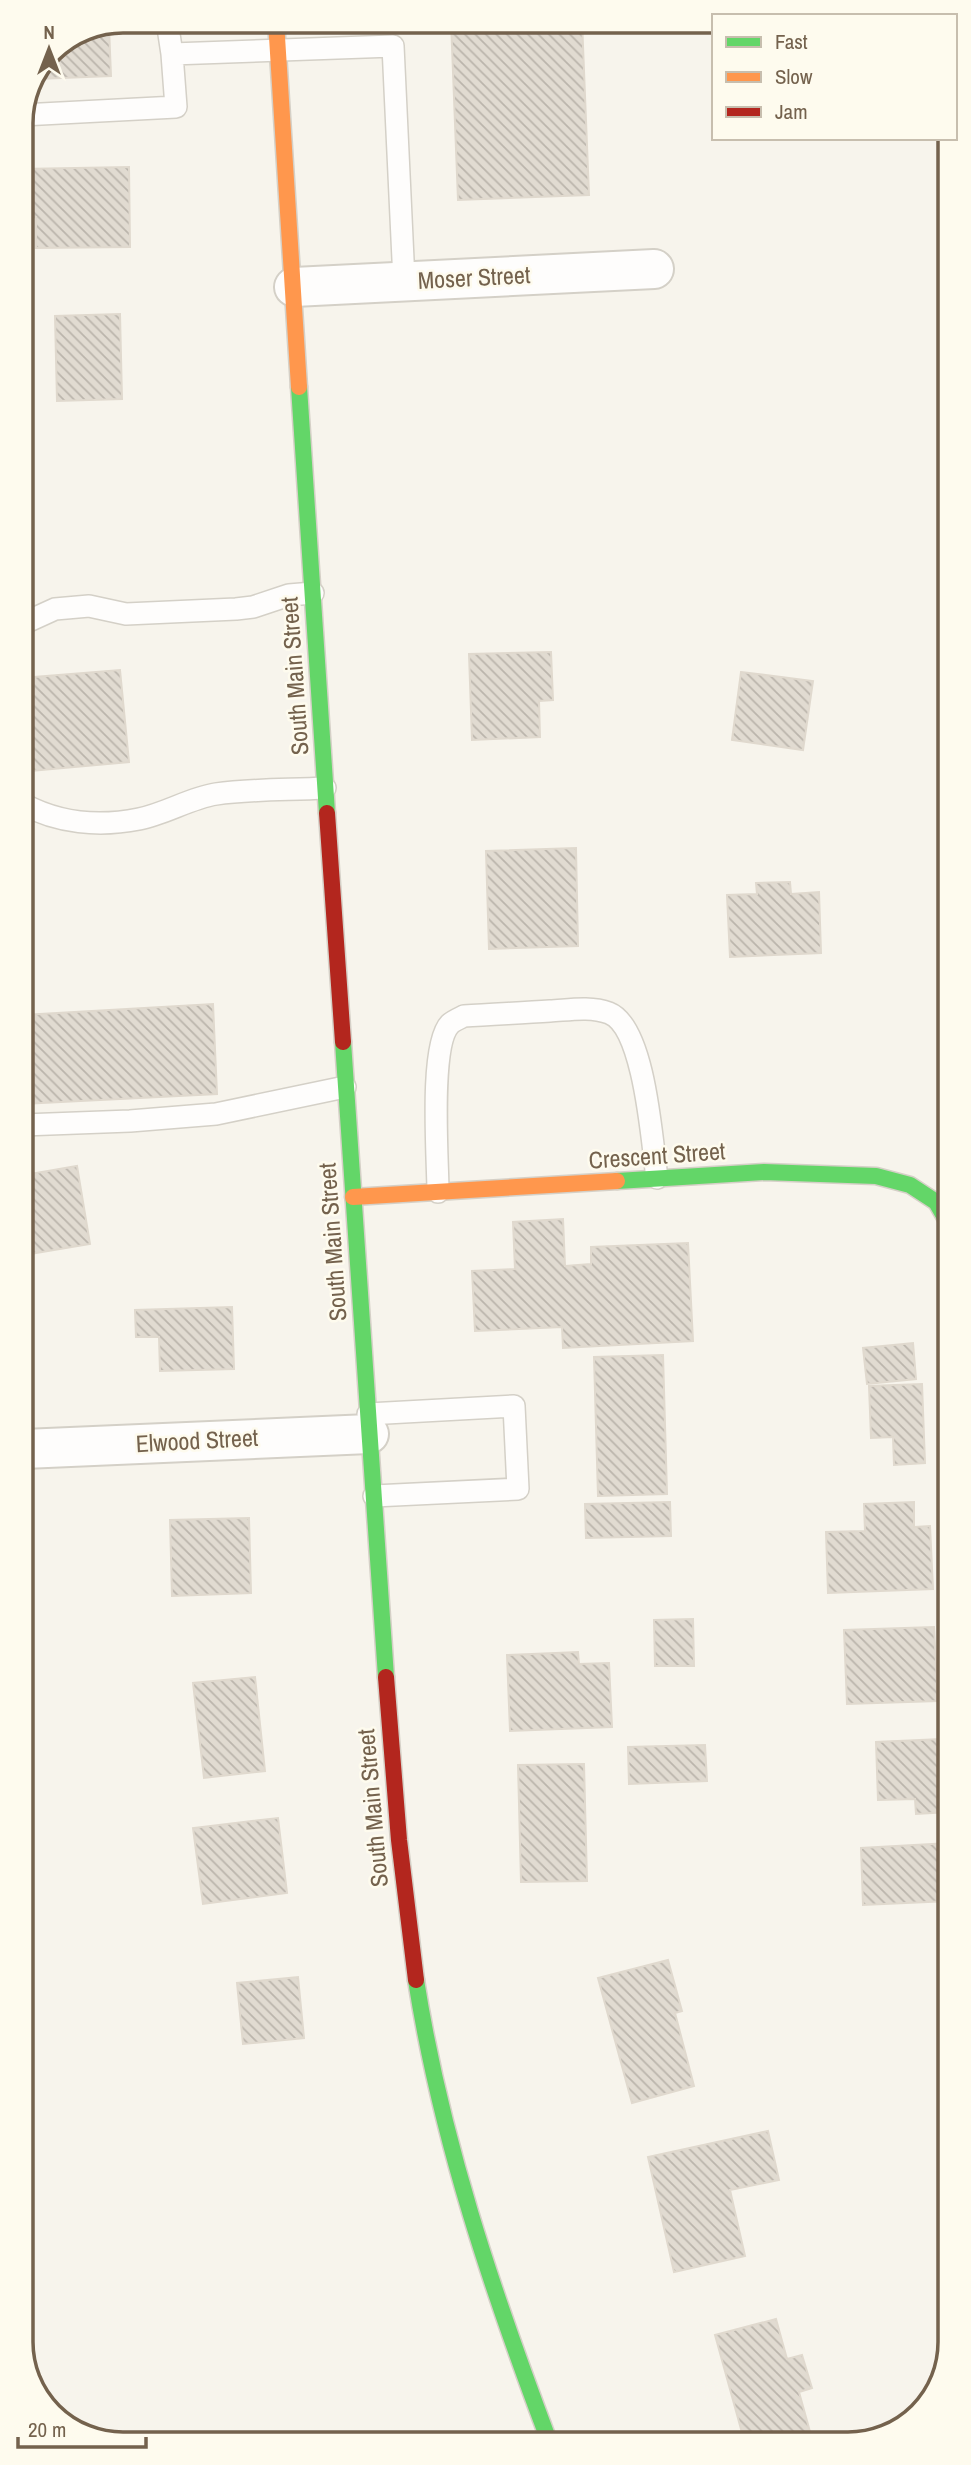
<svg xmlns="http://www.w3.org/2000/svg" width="971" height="2465" font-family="'Archivo Narrow',sans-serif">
<defs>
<pattern id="building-back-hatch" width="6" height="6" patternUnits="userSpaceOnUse" patternTransform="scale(1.75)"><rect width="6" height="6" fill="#e1dbd1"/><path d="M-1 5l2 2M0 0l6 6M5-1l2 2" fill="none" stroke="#bbb5ac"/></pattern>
</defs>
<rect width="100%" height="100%" fill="#f7f4ec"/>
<!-- building -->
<path fill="url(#building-back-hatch)" stroke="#e0d9ce" stroke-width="2" d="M451,21H582L589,195L458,200Z
M109,27L111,76L38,79L51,51Z
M129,167L130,247L36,248V217L21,218V169Z
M120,314L122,399L57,401L55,316Z
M551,652L553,700L539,701L540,737L472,740L469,654Z
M120,670L129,762L31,771L28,733L23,734L22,678Z
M741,672L813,681L803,750L732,740Z
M576,848L578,946L489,949L486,851Z
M790,882L791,894L819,892L821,953L730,957L727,895L757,894L756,883Z
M213,1004L217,1094L23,1104V1015Z
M77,1166L90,1244L24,1255V1175Z
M563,1219L565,1266L591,1264V1247L688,1243L693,1341L563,1348L562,1327L475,1331L472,1271L515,1269L513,1222Z
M232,1307L234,1369L160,1371L159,1337H136L135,1310Z
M913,1343L916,1379L867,1384L863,1348Z
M663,1355L667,1494L598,1496L594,1357Z
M922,1384L925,1463L894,1465L893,1437L871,1438L869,1386Z
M670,1502L671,1536L586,1538L585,1504Z
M914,1502V1527L930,1526L933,1589L828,1593L826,1532L865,1531L864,1504Z
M249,1518L251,1593L172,1596L170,1520Z
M693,1619L694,1666H655L654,1620Z
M934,1627L938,1701L847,1704L844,1630Z
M578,1652L579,1664L609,1663L612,1727L510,1731L507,1655Z
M255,1677L265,1771L204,1778L193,1683Z
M941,1739L942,1766H949V1812L916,1814L915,1799L878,1800L876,1742Z
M705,1745L707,1781L629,1784L628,1747Z
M584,1764L587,1881L521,1882L518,1765Z
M278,1818L287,1893L203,1904L193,1828Z
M949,1843V1901L863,1905L861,1848Z
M668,1960L682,2011L675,2013L694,2086L632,2103L598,1978Z
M298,1977L304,2038L243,2044L237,1983Z
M768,2131L779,2180L730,2190L745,2256L674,2272L648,2157Z
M776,2319L787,2359L802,2355L812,2388L799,2392L812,2439L744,2440L715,2335Z"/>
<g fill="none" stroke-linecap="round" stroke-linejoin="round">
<!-- lane casing -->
<g stroke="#d4d0c7" stroke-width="24">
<path id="lane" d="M172,54L393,46L404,281
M22,115L176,107L172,54L167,21
M22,624L55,609L89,606L126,614L236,609L253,607L289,595L313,593
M23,804C58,823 99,827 139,819C165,814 190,798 216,794C252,789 289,790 325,788
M23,1125L130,1121L216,1114L345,1087
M438,1192C438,1161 429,1045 450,1024C453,1021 460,1018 464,1016C492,1014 521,1013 550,1011C569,1010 590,1006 609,1013C645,1027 652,1143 657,1178
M368,1414L514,1406L518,1489L374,1496"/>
</g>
<!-- street casing -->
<g stroke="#d4d0c7" stroke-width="42">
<path id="street" d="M294,287L654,269
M24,1449L369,1434"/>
</g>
<!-- fast casing -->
<g stroke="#d5d0c7" stroke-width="19">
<path id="fast" d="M299,387L327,813
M343,1042L386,1677
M617,1181L764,1172L876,1176L910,1185L936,1202L947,1221
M416,1980C441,2139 492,2290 549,2441"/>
</g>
<!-- slow casing -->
<g stroke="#d5d0c7" stroke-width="19">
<path id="slow" d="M276,21L299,387
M353,1197L617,1181"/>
</g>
<!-- jam casing -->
<g stroke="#d5d0c7" stroke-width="19">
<path id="jam" d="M327,813L343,1042
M386,1677L399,1840L416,1980"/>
</g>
<!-- lane -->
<use href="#lane" stroke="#fefdfc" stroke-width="21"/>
<!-- street -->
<use href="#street" stroke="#fefdfc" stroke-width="38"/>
<!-- fast -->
<use href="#fast" stroke="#63d668" stroke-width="16"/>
<!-- slow -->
<use href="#slow" stroke="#ff974d" stroke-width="16"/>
<!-- jam -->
<use href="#jam" stroke="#b3261e" stroke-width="16"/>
</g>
<g text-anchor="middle" stroke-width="5" stroke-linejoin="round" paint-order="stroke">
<!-- street labels -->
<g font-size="24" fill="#74624d" stroke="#fefbee">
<text transform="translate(474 278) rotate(-3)" y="8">Moser Street</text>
<text transform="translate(295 676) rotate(-94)" y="8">South Main Street</text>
<text transform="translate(657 1156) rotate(-4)" y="8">Crescent Street</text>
<text transform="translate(333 1242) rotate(-94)" y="8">South Main Street</text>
<text transform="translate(197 1441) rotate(-3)" y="8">Elwood Street</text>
<text transform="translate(373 1808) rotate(-95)" y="8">South Main Street</text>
</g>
</g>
<!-- crop -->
<path d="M0 0H971V2465H0ZM123 33H848A90 90 0 0 1 938 123V2342A90 90 0 0 1 848 2432H123A90 90 0 0 1 33 2342V123A90 90 0 0 1 123 33Z" fill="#fefbee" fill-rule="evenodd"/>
<path fill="none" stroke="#74624d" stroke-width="3.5" d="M123 33H848A90 90 0 0 1 938 123V2342A90 90 0 0 1 848 2432H123A90 90 0 0 1 33 2342V123A90 90 0 0 1 123 33Z"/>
<!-- legend -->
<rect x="712" y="14" width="245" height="126" fill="#fefbee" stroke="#c7beae" stroke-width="2"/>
<rect x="726" y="37" width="35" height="10" fill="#63d668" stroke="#c7beae" stroke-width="2"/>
<text x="775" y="49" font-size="21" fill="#74624d">Fast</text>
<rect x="726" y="72" width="35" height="10" fill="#ff974d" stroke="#c7beae" stroke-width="2"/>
<text x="775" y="84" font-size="21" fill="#74624d">Slow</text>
<rect x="726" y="107" width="35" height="10" fill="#b3261e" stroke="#c7beae" stroke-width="2"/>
<text x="775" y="119" font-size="21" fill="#74624d">Jam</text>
<!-- north arrow -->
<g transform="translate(49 49)" stroke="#fefbee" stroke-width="5" paint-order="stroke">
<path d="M0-5L12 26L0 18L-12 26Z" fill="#74624d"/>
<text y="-10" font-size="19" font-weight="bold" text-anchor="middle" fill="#74624d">N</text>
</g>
<!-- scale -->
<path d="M18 2437v10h128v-10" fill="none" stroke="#74624d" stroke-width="3.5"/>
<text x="28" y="2437" font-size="21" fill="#74624d" stroke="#fefbee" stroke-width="5" paint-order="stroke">20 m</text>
</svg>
